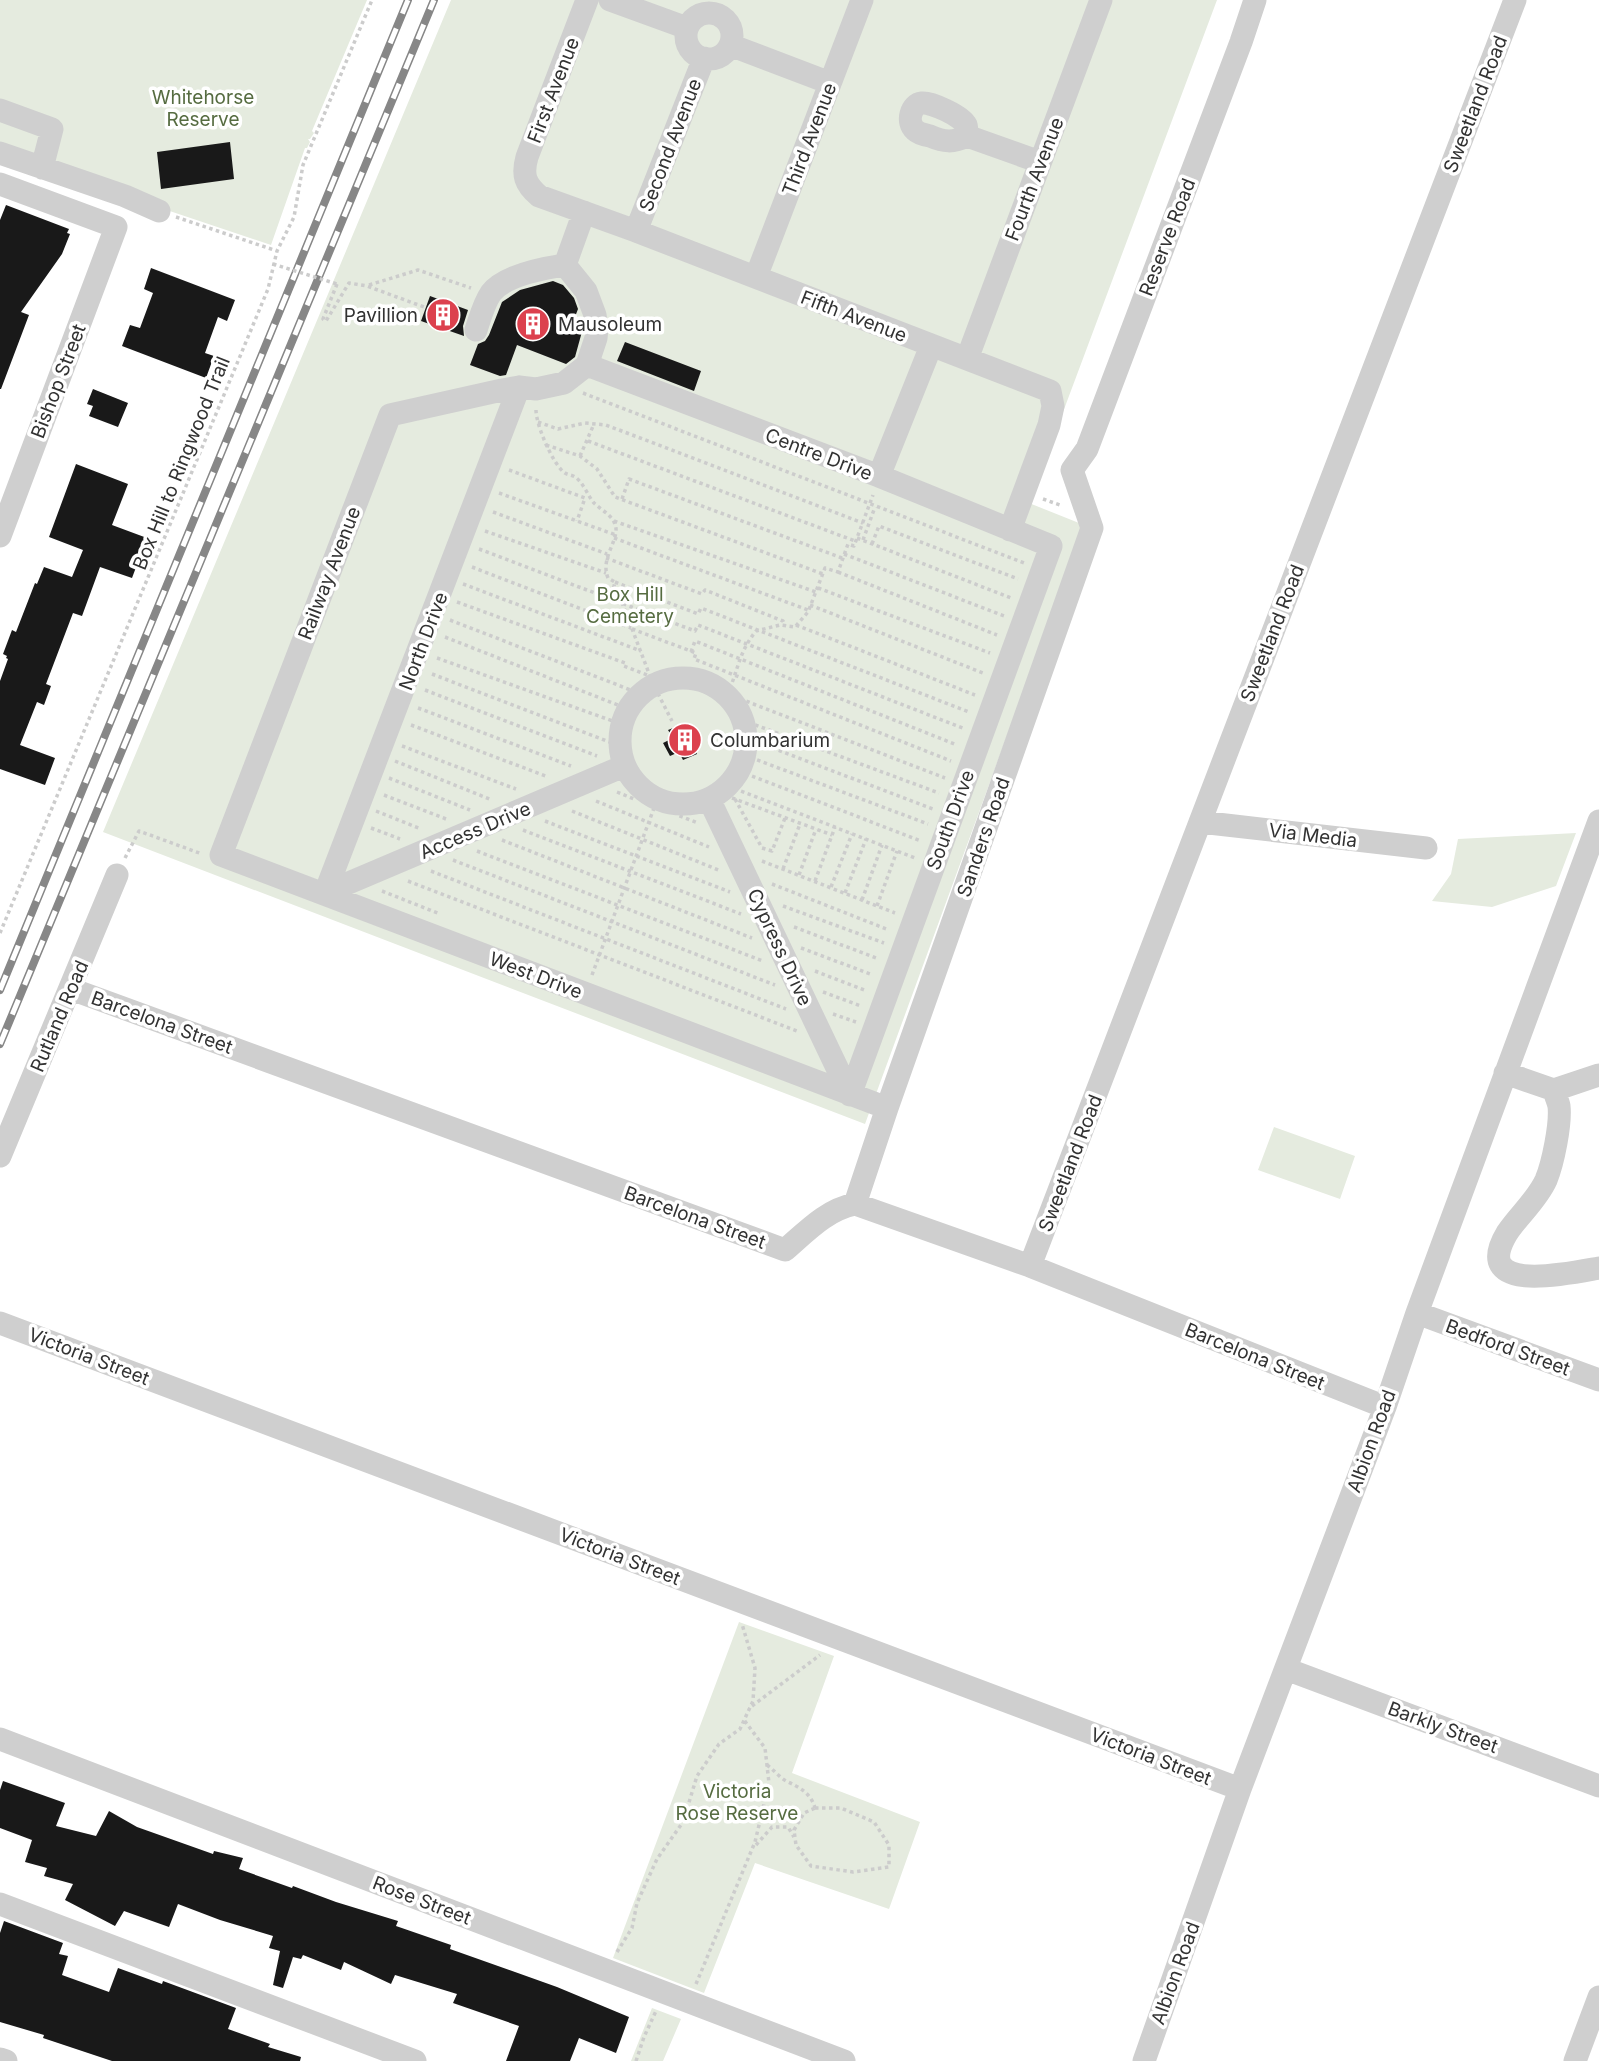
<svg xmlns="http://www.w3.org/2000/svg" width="1599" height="2061" font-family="Inter,sans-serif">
<rect width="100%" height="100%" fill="#fff"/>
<!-- green -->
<path fill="#e5ebdf" d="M0,0H367L312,131L314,133L310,139H308L310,142L307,148H305L271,245L125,196L0,150Z
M451,0H1217L1029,503L1084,525L865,1124L103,832Z
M1576,833L1556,886L1492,907L1432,901L1451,874L1458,839Z
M1274,1127L1355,1156L1340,1199L1258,1170Z
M739,1622L834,1656L792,1773L920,1822L889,1909L755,1863L704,1993L613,1958Z
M652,2008L681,2019L663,2061H631Z"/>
<!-- building -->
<path fill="#191919" d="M230,142L234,179L161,189L157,152Z
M6,205L69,229L67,233L70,234L62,254L21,312L29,315L1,389H0V220Z
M151,268L235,300L227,321L218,317L205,353L214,356L206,378L122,346L130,325L140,328L153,293L144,289Z
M553,281L563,285L574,298L578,309L573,322L582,325L583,328L575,357L566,364L517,345L506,375L500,376L470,365L478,344L485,341L489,335L502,302L520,290Z
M430,296L468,310L463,326L464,336L421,321Z
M625,342L701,371L694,391L617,361Z
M93,389L128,403L118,427L89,416L93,406L87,404Z
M76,464L128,484L112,525L147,538L132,578L100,567L82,616L73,613L46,684L51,686L44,705L37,702L20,745L55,758L45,785L0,769V681L8,659L6,658L7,656L3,654L12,630L16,632L35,583L37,584L44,567L72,577L83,550L49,537Z
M683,724L687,732L695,728L701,742L693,745L697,754L683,760L679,752L670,756L663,743L673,738L668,730Z
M3,1781L65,1803L56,1826L96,1836L109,1811L137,1827L213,1854L214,1851L243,1858L239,1869L292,1888L293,1886L336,1902L398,1921L396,1926L451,1945L450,1949L557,1987L629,2017L616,2053L579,2038L570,2061H506L519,2026L453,2003L457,1994L395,1975L391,1984L344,1962L341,1970L303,1955L301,1959L293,1957L283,1988L273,1985L280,1951L269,1948L273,1936L220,1920L178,1904L169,1927L124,1911L115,1926L65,1900L73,1884L44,1876L47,1868L25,1862L32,1840L0,1828V1790Z
M4,1921L63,1943L59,1954L68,1956L62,1975L109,1992L118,1968L162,1984L163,1981L236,2008L228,2029L270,2044L268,2047L301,2057L300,2061H112L43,2038L44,2035L0,2022V1933Z"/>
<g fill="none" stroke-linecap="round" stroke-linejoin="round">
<!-- path -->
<path stroke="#ccc" stroke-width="3.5" stroke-dasharray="3.5 3.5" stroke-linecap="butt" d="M176,217L277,251
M337,284L323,319L326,321L349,283L367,286L424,307
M369,285L418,270L471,288
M583,393L1024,563
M536,410C536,425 553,465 565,473C568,475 572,475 575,477C583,482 588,496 594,503C600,509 610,514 614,522C623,537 599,557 608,578L615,582L613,590L623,605L653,684L672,721
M538,422L558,429L585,423L606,425L863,523
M588,441L855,541
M546,445L580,456L597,469L615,497L823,574
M580,456L594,424
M509,470L585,498L577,521
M499,493L616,535
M622,499L629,479L842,558
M1043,499L1060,505V502
M493,512L607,554
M614,521L816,592
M485,531L606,573
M614,538L808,610
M857,538L1011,598
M863,540L875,507
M872,544L879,526L1018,579
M479,549L695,631L698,625L965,729
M844,554L1004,616
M606,558L702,594L705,590L783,621L785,626
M472,567L631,628
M838,572L997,635
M615,582L698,614L701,608L969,712
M463,584L641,651
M818,588L990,653
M457,602L625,663L624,666L650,676
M810,605L983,673
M450,620L641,694
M796,625L975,695
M632,629L696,653L694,659L951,761
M445,637L628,709
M691,652L695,641L957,745
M437,658L621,724
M432,674L620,746
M425,690L597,756
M729,690L738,698L945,778
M727,695C738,672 738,653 756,631L780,625L795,627L808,612L825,568L838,572L848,544L854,546L873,495
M418,708L571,766
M742,720L939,793
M411,725L548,777
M746,738L933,809
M402,746L516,789
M744,755L928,824
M395,761L492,800
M739,771L921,841
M389,778L470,810
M728,786L915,858
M617,792L634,799L648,794
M384,795L446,819
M732,798L832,835
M735,799L762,848L772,851L785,818
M596,801L709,847
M674,804L677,815L698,823
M376,811L421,829
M572,811L721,871
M545,821L730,892
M371,828L400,839
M523,830L741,914
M502,840L752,938
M477,851L763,961
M125,858L139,831L202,854
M453,860L775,985
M762,861L895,913
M783,869L800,824
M431,871L786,1009
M799,875L816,829
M408,881L797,1031
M815,881L835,827
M772,884L889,930
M831,887L852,834
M382,891L440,914
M845,893L866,839
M862,900L882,845
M783,906L884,943
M877,906L897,851
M794,927L879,959
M0,933L268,289L277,251L294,217L303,165L372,0
M801,948L873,975
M815,971L867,991
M592,975L657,800
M823,992L861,1006
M833,1014L856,1022
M752,1706L820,1655
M767,1765C773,1769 779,1777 786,1781C799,1787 811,1793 815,1808
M815,1808H841L874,1822L889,1845V1867L853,1872L811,1866L796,1845L794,1830L804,1813Z
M756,1845L772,1827H788L794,1837
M617,1952L632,1928L637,1903L657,1859L683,1822L697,1776L719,1744L740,1729L753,1701L755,1668L742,1624
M696,1984L755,1842L769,1783L765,1748L744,1720
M636,2061L644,2037L656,2011"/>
<!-- minor -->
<path stroke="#cfcfcf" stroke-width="23" d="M587,0L527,157C522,175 525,184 539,196L636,231L1050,391L1053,406L1049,425L1010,530
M610,0L687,28
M686 36a23 23 0 1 1 46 0a23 23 0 1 1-46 0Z
M730,45L830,83
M0,110L52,129L42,168
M967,136C967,132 967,128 966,125C962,116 931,102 922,103C911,104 906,122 915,130C918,133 925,135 930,136C944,142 953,143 967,136L1040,162
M0,153L125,196L159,211
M0,184L116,227L0,536
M636,231L704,58
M565,265L584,212
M756,277L862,0
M476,330C480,318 484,303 491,293C505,275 544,268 565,265L586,291L595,315L597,328L596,338L587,365L564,383L536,389L519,387L502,390L390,415L221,855L887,1108
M967,359L1101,0
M587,365L879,476L1051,546L850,1095
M879,476L931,346
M620 741a63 63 0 1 1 126 0a63 63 0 1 1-126 0Z
M709,799L850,1095
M1200,822L1426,848
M325,893L519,387
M325,893L624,766
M71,989L785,1250C807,1231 826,1210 855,1204L1030,1266L1385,1407
M1505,1073L1554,1090C1555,1095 1558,1101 1559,1106C1561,1124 1553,1163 1546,1180C1537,1200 1519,1215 1507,1233C1469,1296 1571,1273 1599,1268
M1554,1090L1599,1075
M0,1156L117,875
M855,1204L887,1108L1092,528L1072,470L1087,449L1241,42L1255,0
M1030,1266L1515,0
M1417,1313L1599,1380
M0,1323L1240,1789
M1286,1669L1599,1786
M0,1739L844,2061
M0,1904L415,2061
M0,2059L6,2061
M1144,2061L1240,1789L1385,1407L1417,1313L1599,821
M1575,2061L1599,1997"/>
<!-- rail casing -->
<g stroke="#878787" stroke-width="8">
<path id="rail" d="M0,990L408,0
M0,1044L434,0"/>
</g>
<!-- rail -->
<use href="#rail" stroke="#fff" stroke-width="5" stroke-dasharray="16" stroke-linecap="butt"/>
<!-- path-bridge -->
<path stroke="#ccc" stroke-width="3.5" stroke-dasharray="3.5 3.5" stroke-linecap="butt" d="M273,264L337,284"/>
</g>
<!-- icons -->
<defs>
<g id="building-disc" transform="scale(1.75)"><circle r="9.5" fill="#dc414e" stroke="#fff"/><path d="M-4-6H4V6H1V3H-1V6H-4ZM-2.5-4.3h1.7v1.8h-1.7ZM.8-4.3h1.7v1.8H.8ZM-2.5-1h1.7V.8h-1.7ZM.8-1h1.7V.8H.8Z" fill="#fff"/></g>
</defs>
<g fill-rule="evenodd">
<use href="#building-disc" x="443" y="315"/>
<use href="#building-disc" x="533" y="324"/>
<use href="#building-disc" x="685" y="740"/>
</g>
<g text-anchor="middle" stroke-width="7" stroke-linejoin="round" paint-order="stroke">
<!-- street labels -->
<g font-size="19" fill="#323232" stroke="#fff">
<text transform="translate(553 90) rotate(-69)" y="7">First Avenue</text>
<text transform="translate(1475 104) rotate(-69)" y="7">Sweetland Road</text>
<text transform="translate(809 139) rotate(-69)" y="7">Third Avenue</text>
<text transform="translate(670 145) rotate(-69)" y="7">Second Avenue</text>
<text transform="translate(1034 179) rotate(-69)" y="7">Fourth Avenue</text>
<text transform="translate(1167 237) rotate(-69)" y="7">Reserve Road</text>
<text transform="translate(854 316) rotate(21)" y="7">Fifth Avenue</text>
<text transform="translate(58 381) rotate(-69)" y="7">Bishop Street</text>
<text transform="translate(819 454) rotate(21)" y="7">Centre Drive</text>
<text transform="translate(181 463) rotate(-68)" y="7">Box Hill to Ringwood Trail</text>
<text transform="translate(329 573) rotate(-69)" y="7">Railway Avenue</text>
<text transform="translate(1272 633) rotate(-69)" y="7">Sweetland Road</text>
<text transform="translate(423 641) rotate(-69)" y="7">North Drive</text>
<text transform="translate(950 820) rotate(-70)" y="7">South Drive</text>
<text transform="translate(475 830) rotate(-23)" y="7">Access Drive</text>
<text transform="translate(1313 835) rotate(7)" y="7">Via Media</text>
<text transform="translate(983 837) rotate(-71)" y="7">Sanders Road</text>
<text transform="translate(780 947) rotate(65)" y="7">Cypress Drive</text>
<text transform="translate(536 975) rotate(21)" y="7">West Drive</text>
<text transform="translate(59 1016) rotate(-67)" y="7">Rutland Road</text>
<text transform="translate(162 1022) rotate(20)" y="7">Barcelona Street</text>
<text transform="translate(1070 1163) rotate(-69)" y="7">Sweetland Road</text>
<text transform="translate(695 1217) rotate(20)" y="7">Barcelona Street</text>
<text transform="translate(1508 1347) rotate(20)" y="7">Bedford Street</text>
<text transform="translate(89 1356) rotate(21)" y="7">Victoria Street</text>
<text transform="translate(1255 1356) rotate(22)" y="7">Barcelona Street</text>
<text transform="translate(1371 1441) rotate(-70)" y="7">Albion Road</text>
<text transform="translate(620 1556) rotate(21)" y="7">Victoria Street</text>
<text transform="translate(1443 1727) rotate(20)" y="7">Barkly Street</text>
<text transform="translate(1151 1756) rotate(21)" y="7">Victoria Street</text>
<text transform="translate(422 1900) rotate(21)" y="7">Rose Street</text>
<text transform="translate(1175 1973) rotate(-70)" y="7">Albion Road</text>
</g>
<!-- park labels -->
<g font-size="19" fill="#566c41" stroke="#fff">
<text x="203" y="104">Whitehorse<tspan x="203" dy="22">Reserve</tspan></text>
<text x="630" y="601">Box Hill<tspan x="630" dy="22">Cemetery</tspan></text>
<text x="737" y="1798">Victoria<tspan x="737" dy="22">Rose Reserve</tspan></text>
</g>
<!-- poi labels -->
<g font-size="19" fill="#323232" stroke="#fff" text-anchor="start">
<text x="418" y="322" text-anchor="end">Pavillion</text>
<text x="558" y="331">Mausoleum</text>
<text x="710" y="747">Columbarium</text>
</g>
</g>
</svg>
